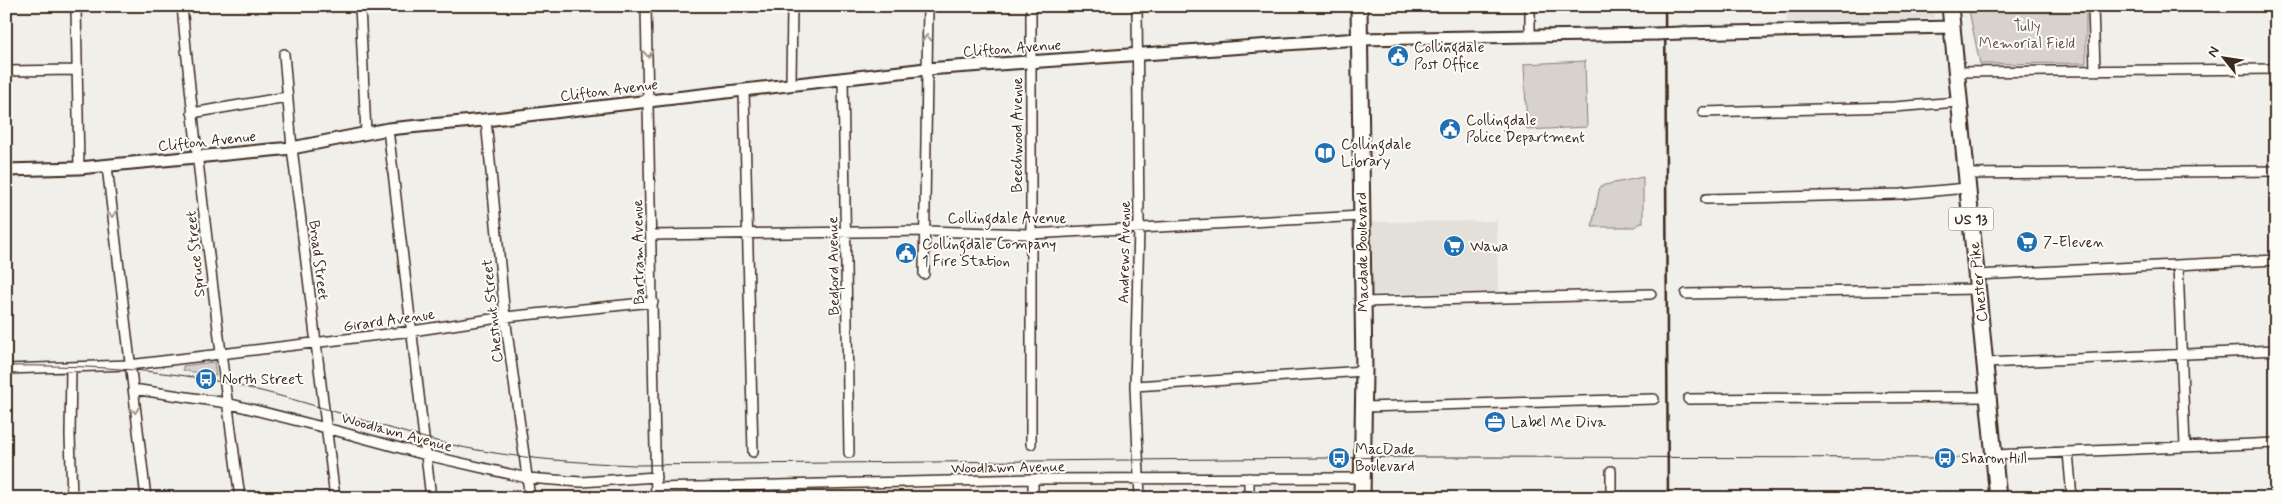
<svg xmlns="http://www.w3.org/2000/svg" width="2282" height="504" font-family="Mynerve,sans-serif">
<rect width="100%" height="100%" fill="#f1efea"/>
<filter id="ink" filterUnits="userSpaceOnUse"><feTurbulence type="fractalNoise" baseFrequency=".02" numOctaves="2"/><feDisplacementMap in="SourceGraphic" scale="10" xChannelSelector="R" yChannelSelector="G"/><feConvolveMatrix kernelMatrix="1 2 1 2 8 2 1 2 1" color-interpolation-filters="sRGB"/></filter>
<g filter="url(#ink)">
<!-- built -->
<path fill="#e3e0da" d="M1787,6H1933L1934,18L1872,23H1787Z
M1497,221L1498,292L1370,294L1369,222Z"/>
<!-- green -->
<path fill="#d7d2cc" stroke="#897e75" d="M1968,6H2086V63L1980,64Z
M1585,61L1587,127L1527,130L1524,64Z
M1643,177V222L1634,227H1592L1600,186Z
M214,362L216,376L183,370V366Z"/>
<g fill="none" stroke-linecap="round" stroke-linejoin="round">
<!-- minor casing -->
<g stroke="#3b2a1e" stroke-width="12">
<path id="minor" d="M76,6L79,168
M182,6C197,170 218,334 240,498
M360,6L366,133
M646,6L656,498
M1137,6L1139,228L1135,386L1140,498
M1530,6V37
M2093,6L2095,71
M284,54L292,148L335,498
M6,71L77,70
M1956,72L2276,69
M843,78L849,453
M791,83L792,6
M744,90L753,452
M1703,112L1894,107L1958,102
M192,113L287,97
M486,120L505,317L530,498
M388,129L431,498
M107,166L146,498
M1965,174L2276,171
M1706,199L1901,194L1967,188
M652,235L925,231L1031,234L1361,216
M2178,265L2185,447
M924,274L928,6
M1977,275L2276,260
M1686,294L1979,289
M1362,302L1651,294
M1986,363L2276,350
M71,368L70,435L72,498
M6,369L129,365L412,331L505,317L653,302
M1135,386L1364,371
M133,389L227,403L326,428L426,455L527,478L581,482L656,477
M1688,399L1989,397
M1364,407L1654,399
M1031,444V6
M2068,452L2072,498
M1994,455L2276,443
M1249,478V498
M1033,479V498
M656,488L1033,479L1361,478
M1611,498V471"/>
</g>
<!-- tertiary casing -->
<g stroke="#3b2a1e" stroke-width="15">
<path id="tertiary" d="M1681,33L1952,27
M6,170L79,168L292,148L388,129L494,119L926,69L1359,39L1656,34"/>
</g>
<!-- primary casing -->
<g stroke="#3b2a1e" stroke-width="19">
<path id="primary" d="M1359,6L1364,371L1362,498
M1950,6L1998,498"/>
</g>
<!-- minor -->
<use href="#minor" stroke="#fdfcf7" stroke-width="9"/>
<!-- tertiary -->
<use href="#tertiary" stroke="#fdfcf7" stroke-width="11"/>
<!-- primary -->
<use href="#primary" stroke="#fdfcf7" stroke-width="15"/>
<!-- tram -->
<path stroke="#3b2a1e" stroke-width="1" d="M6,366C74,365 139,368 206,379C285,393 362,422 440,442C504,458 570,462 635,465L1424,457L1968,458"/>
<!-- rail -->
<path stroke="#3b2a1e" stroke-width="2.5" d="M1665,6L1668,498"/>
<!-- tertiary-bridge casing -->
<g stroke="#3b2a1e" stroke-width="15" stroke-linecap="butt">
<path id="tertiary-bridge" d="M1656,34L1681,33"/>
</g>
<!-- tertiary-bridge -->
<use href="#tertiary-bridge" stroke="#fdfcf7" stroke-width="11"/>
</g>
<!-- one-way arrows -->
<defs><path id="oneway-chevron" d="M-2-3.5L2.5 0L-2 3.5" fill="none" stroke-width="1.6" stroke-linecap="round" stroke-linejoin="round" transform="scale(1.25)"/></defs>
<g stroke="#9c938a">
<use href="#oneway-chevron" transform="translate(927 38) rotate(-89)"/>
<use href="#oneway-chevron" transform="translate(648 54) rotate(88)"/>
<use href="#oneway-chevron" transform="translate(112 214) rotate(84)"/>
<use href="#oneway-chevron" transform="translate(135 410) rotate(83)"/>
</g>
</g>
<!-- icons -->
<defs>
<g id="civic-disc" transform="scale(1.125)"><circle r="9.5" fill="#1f6fb2" stroke="#fdfcf7"/><path d="M-.6-6.5H3V-4.5H.6V-3L4-1V1h2V6H-6V1h2V-1L-.6-3ZM-1.2 2.5V6h2.4V2.5Z" fill="#fff"/></g>
<g id="library-disc" transform="scale(1.125)"><circle r="9.5" fill="#1f6fb2" stroke="#fdfcf7"/><path d="M-6-4Q-3-5.5-.7-3.5V5Q-3 3-6 4ZM6-4Q3-5.5 .7-3.5V5Q3 3 6 4Z" fill="#fff"/></g>
<g id="supermarket-disc" transform="scale(1.125)"><circle r="9.5" fill="#1f6fb2" stroke="#fdfcf7"/><path d="M-6-5.5h2.5l.6 2H6L4.5 2H-2.5L-4.4-4H-6ZM-1.5 3.2a1.3 1.3 0 1 0 .1 0ZM3 3.2a1.3 1.3 0 1 0 .1 0Z" fill="#fff"/></g>
<g id="bus-disc" transform="scale(1.125)"><circle r="9.5" fill="#1f6fb2" stroke="#fdfcf7"/><path d="M-5-6H5V4H4V6H2V4H-2V6H-4V4H-5ZM-3.5-4V0h7V-4ZM-3.5 1.2v1.5H-2V1.2ZM2 1.2v1.5H3.5V1.2Z" fill="#fff"/></g>
<g id="office-disc" transform="scale(1.125)"><circle r="9.5" fill="#1f6fb2" stroke="#fdfcf7"/><path d="M-6-3h4V-5.5h4V-3h4V5H-6ZM-1-4.5V-3h2v-1.5ZM-6 0V1H6V0Z" fill="#fff"/></g>
</defs>
<g fill-rule="evenodd">
<use href="#civic-disc" x="1398" y="56"/>
<use href="#civic-disc" x="1450" y="129"/>
<use href="#library-disc" x="1325" y="153"/>
<use href="#supermarket-disc" x="2027" y="242"/>
<use href="#supermarket-disc" x="1454" y="246"/>
<use href="#civic-disc" x="906" y="253"/>
<use href="#bus-disc" x="206" y="379"/>
<use href="#office-disc" x="1495" y="422"/>
<use href="#bus-disc" x="1339" y="458"/>
<use href="#bus-disc" x="1945" y="458"/>
</g>
<g text-anchor="middle" stroke-width="4" stroke-linejoin="round" paint-order="stroke">
<!-- shield labels -->
<rect fill="#fdfcf7" stroke="#75695f" stroke-width="1" x="1948.5" y="207.5" width="45" height="23" rx="4"/>
<g font-size="14" font-weight="bold" fill="#3b2a1e">
<text x="1971" y="224">US 13</text>
</g>
<!-- park labels -->
<g font-size="15" fill="#62544a" stroke="#fdfcf7">
<text x="2027" y="31">Tully<tspan x="2027" dy="17">Memorial Field</tspan></text>
</g>
<!-- poi labels -->
<g font-size="15" fill="#3b2a1e" stroke="#fdfcf7" text-anchor="start">
<text x="1414" y="52">Collingdale<tspan x="1414" dy="17">Post Office</tspan></text>
<text x="1466" y="125">Collingdale<tspan x="1466" dy="17">Police Department</tspan></text>
<text x="1341" y="149">Collingdale<tspan x="1341" dy="17">Library</tspan></text>
<text x="2043" y="247">7-Eleven</text>
<text x="922" y="249">Collingdale Company<tspan x="922" dy="17">1 Fire Station</tspan></text>
<text x="1470" y="251">Wawa</text>
<text x="222" y="384">North Street</text>
<text x="1511" y="427">Label Me Diva</text>
<text x="1355" y="454">MacDade<tspan x="1355" dy="17">Boulevard</tspan></text>
<text x="1961" y="463">Sharon Hill</text>
</g>
<!-- street labels -->
<g font-size="15" fill="#3b2a1e" stroke="#fdfcf7">
<text transform="translate(1012 48) rotate(-4)" y="5">Clifton Avenue</text>
<text transform="translate(609 90) rotate(-7)" y="5">Clifton Avenue</text>
<text transform="translate(1017 135) rotate(-90)" y="5">Beechwood Avenue</text>
<text transform="translate(207 141) rotate(-6)" y="5">Clifton Avenue</text>
<text x="1007" y="223">Collingdale Avenue</text>
<text transform="translate(638 252) rotate(-91)" y="5">Bartram Avenue</text>
<text transform="translate(1124 252) rotate(-89)" y="5">Andrews Avenue</text>
<text transform="translate(1362 252) rotate(-91)" y="5">Macdade Boulevard</text>
<text transform="translate(195 254) rotate(-96)" y="5">Spruce Street</text>
<text transform="translate(319 260) rotate(83)" y="5">Broad Street</text>
<text transform="translate(833 266) rotate(-91)" y="5">Bedford Avenue</text>
<text transform="translate(1978 282) rotate(-96)" y="5">Chester Pike</text>
<text transform="translate(492 311) rotate(-96)" y="5">Chestnut Street</text>
<text transform="translate(389 320) rotate(-8)" y="5">Girard Avenue</text>
<text transform="translate(397 432) rotate(15)" y="5">Woodlawn Avenue</text>
<text transform="translate(1008 467) rotate(-1)" y="5">Woodlawn Avenue</text>
</g>
</g>
<!-- margin -->
<rect width="2282" height="504" fill="none" stroke="#fdfcf7" stroke-width="25"/>
<rect x="12" y="12" width="2257" height="479" fill="none" stroke="#3b2a1e" stroke-width="2" filter="url(#ink)"/>
<!-- north arrow -->
<g transform="translate(2224 58) rotate(300)" stroke="#fdfcf7" stroke-width="4" paint-order="stroke">
<path d="M0-4L9 19L0 12L-9 19Z" fill="#3b2a1e"/>
<text y="-8" font-size="14" font-weight="bold" text-anchor="middle" fill="#3b2a1e">N</text>
</g>
</svg>
